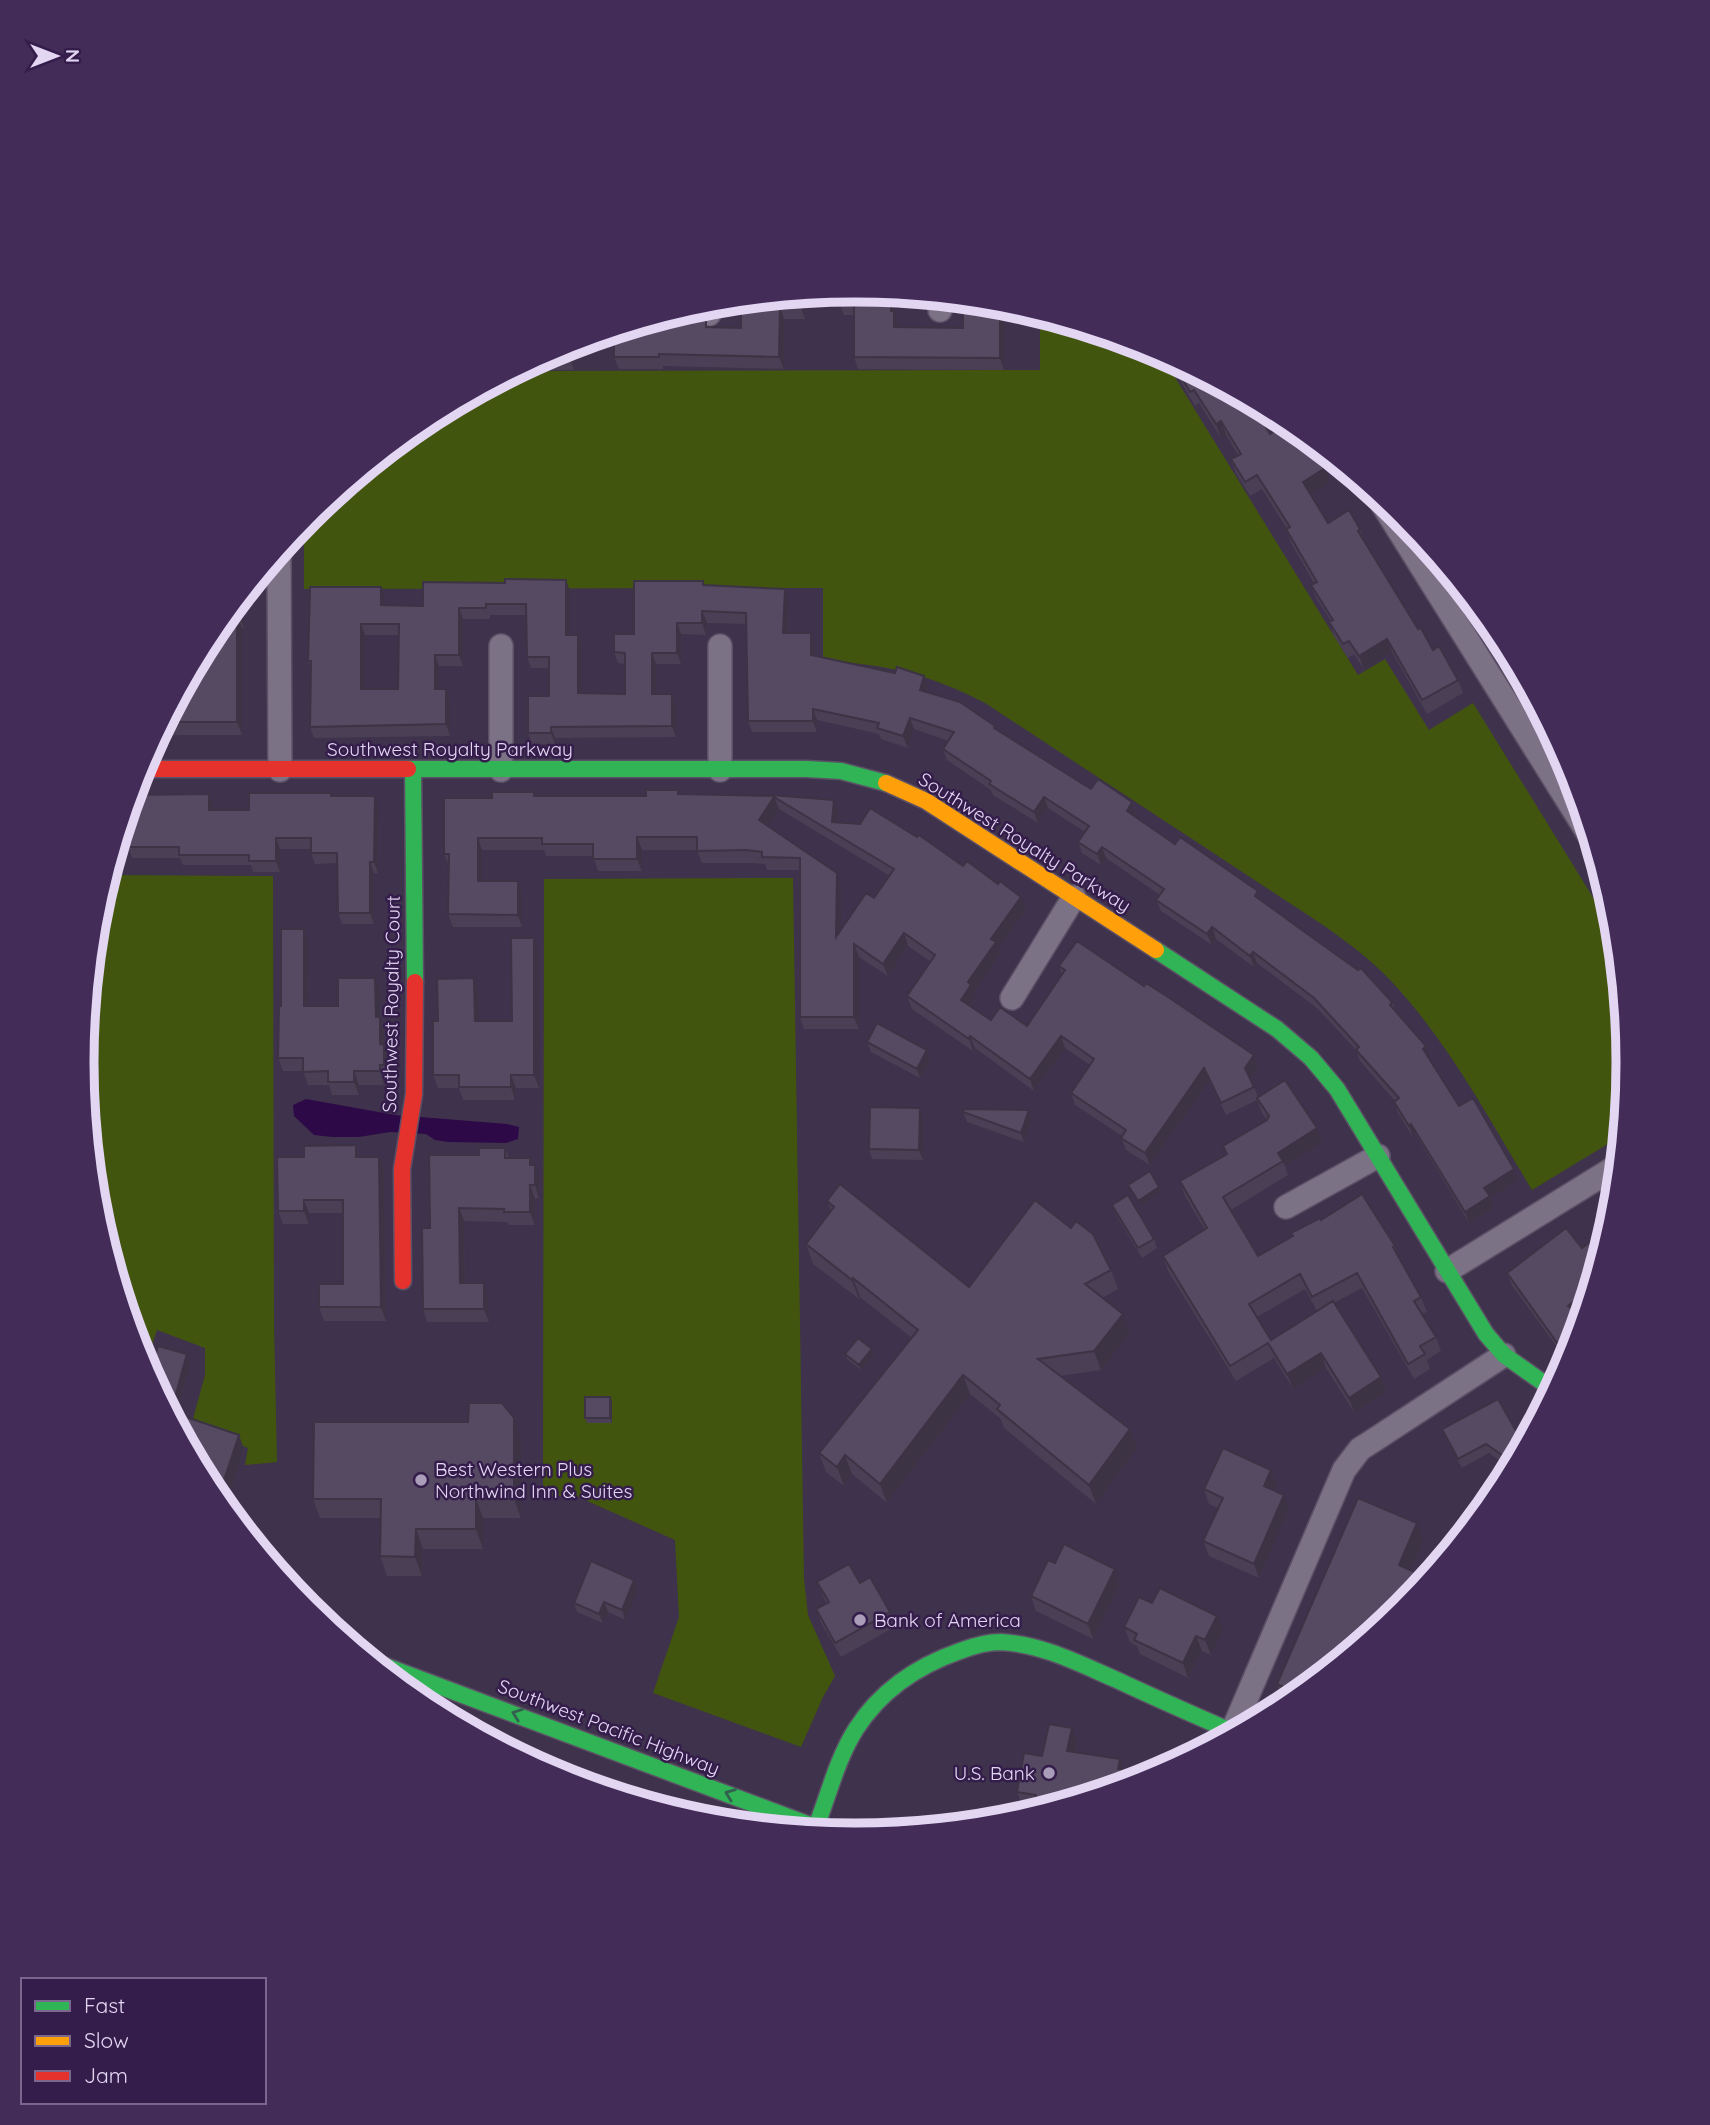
<svg xmlns="http://www.w3.org/2000/svg" width="1710" height="2125" font-family="Quicksand,sans-serif">
<rect width="100%" height="100%" fill="#3f324c"/>
<!-- green -->
<path fill="#42550e" d="M1040,315L1156,352L1165,361L1358,675L1385,659L1429,730L1473,703L1615,933L1628,1063L1621,1136L1532,1190C1489,1119 1449,1043 1392,982C1370,958 1343,939 1317,921L985,703C929,674 886,664 823,661V588L304,589V522L309,516L426,420L517,371L1040,370Z
M108,875L273,876L274,1324L277,1462L245,1465L248,1448L191,1426L205,1375V1348L157,1330L145,1366L97,1213L82,1063L97,911Z
M793,878L804,1579L808,1615L835,1676L823,1697L801,1747L653,1693L679,1617L675,1540L576,1496H543L544,879Z"/>
<!-- water -->
<path fill="#2e0947" d="M306,1099L395,1115L507,1124L519,1127L518,1139L506,1143L448,1142L435,1140L426,1134L390,1132L359,1137H332L314,1135L294,1116L293,1105Z"/>
<g fill="none" stroke-linecap="round" stroke-linejoin="round">
<!-- street casing -->
<g stroke="#5c5066" stroke-width="26">
<path id="street" d="M940,298V310
M709,314V304
M1378,497L1590,836
M279,553L280,770
M501,646V770
M1520,724L1539,712
M720,770V646
M1012,998L1074,897
M1286,1207L1378,1156
M1447,1271L1617,1166
M1232,1732L1344,1470L1360,1449L1368,1444L1504,1355"/>
</g>
<!-- fast casing -->
<g stroke="#5c5066" stroke-width="19">
<path id="fast" d="M408,769H807L841,771L886,783
M413,769L415,982
M1156,950L1277,1029L1311,1058L1337,1089L1486,1334L1504,1355L1552,1389
M372,1661L831,1833
M816,1827C829,1794 837,1759 856,1729C881,1690 917,1666 960,1651C973,1646 987,1642 1001,1642C1042,1644 1080,1664 1117,1680C1155,1698 1194,1715 1233,1732"/>
</g>
<!-- slow casing -->
<g stroke="#5c5066" stroke-width="19">
<path id="slow" d="M886,783L926,801L1156,950"/>
</g>
<!-- jam casing -->
<g stroke="#5c5066" stroke-width="19">
<path id="jam" d="M141,769H408
M403,1281L402,1169L414,1094L415,982"/>
</g>
<!-- street -->
<use href="#street" stroke="#7b7286" stroke-width="23"/>
<!-- fast -->
<use href="#fast" stroke="#30b455" stroke-width="16"/>
<!-- slow -->
<use href="#slow" stroke="#ff9f0a" stroke-width="16"/>
<!-- jam -->
<use href="#jam" stroke="#e5322d" stroke-width="16"/>
</g>
<!-- wall -->
<path fill="#4a3f54" fill-rule="evenodd" d="M855,290L895,294V313L899,323V327L963,328V300L1006,305L1022,310V314H1005L1004,370L858,369L854,357V315H844L839,303Z
M805,295V319H784V369L663,366V369H619L614,357V332L680,312V319L709,327L741,328L745,313Z
M574,344V370H518L560,348Z
M1171,360L1259,415L1270,434L1309,450L1325,468L1330,482L1310,494L1328,523L1360,529L1365,543L1418,629L1433,650L1458,680L1463,693L1427,714L1392,652L1364,670L1354,654L1348,658L1334,636L1329,622L1331,621L1316,598L1311,585L1314,583L1291,543L1286,529H1287L1262,489L1250,496L1236,473L1231,459L1238,455L1226,435L1221,438L1199,403L1195,406L1176,373Z
M703,581L704,585L785,589L789,600L788,633H811L815,645V656L895,673L924,676L928,687L927,692L997,730L1091,789L1132,802L1136,814L1135,816L1175,844L1261,900L1392,1002L1396,1011L1430,1057L1429,1059L1459,1106L1518,1180L1490,1198L1494,1208L1469,1223L1416,1135L1413,1137L1398,1113L1394,1102L1395,1101L1360,1061L1356,1050L1318,1009L1257,963L1254,967L1216,939L1212,945L1161,911L1156,900L1160,895L1106,858L1101,865L1082,853L1078,842L1085,832L1048,808L1038,823L993,795L991,790L947,760L943,749L949,741L914,729L908,748L881,739L879,734L817,720V732H752L748,721L746,624L707,623L706,635L681,634V664H656V694H672L676,705V737L555,738V744H532L528,733L549,696V668H531L527,657L526,615H490V619H463V666H439V689H446L450,700V736L314,738L310,727L311,670L308,661L385,598V605L423,606L570,591V635H578L582,646V693L625,694V664L618,663L614,652L634,634ZM365,635H399L398,689H365Z
M244,594V628H242V735H163V741H155L213,633Z
M331,793L332,796L379,807L378,873H374V924H342L338,913L337,863L315,864L311,853V849H280V872H253L251,865H183L180,858H132L128,846H117L132,795L209,794L213,805V810H249Z
M680,795L834,800L839,812L838,823L963,866L1026,910L998,948L1000,954L974,992L976,997L970,1006L991,1020L1027,1026L1062,975L1059,966L1259,1067L1251,1079L1258,1097L1322,1143L1285,1166L1288,1175L1231,1210L1258,1256L1321,1220L1395,1246L1400,1260L1421,1297L1427,1312L1422,1314L1436,1337L1441,1351L1427,1360L1430,1369L1414,1379L1362,1288L1334,1303L1381,1377L1387,1392L1354,1412L1326,1368L1293,1389L1274,1358L1236,1381L1168,1271L1163,1256L1205,1230L1185,1196L1180,1181L1226,1155L1223,1146L1267,1120L1262,1113L1257,1100L1226,1115L1209,1081L1150,1165L1126,1150L1121,1138L1122,1136L1075,1105L1071,1093L1090,1065L1065,1048L1034,1091L975,1048L973,1051L912,1009L907,996L931,962L908,946L888,976L859,957V1029H804L800,1017V870H767L765,864L751,863H702L697,850H642V871H598L593,856H546L544,850H482V881H518L522,893V927H453L448,914L449,866L444,854L492,798L535,796ZM779,809L890,876L874,898L841,930V885L768,826ZM1305,1289L1317,1311L1271,1340L1257,1317Z
M304,929L308,942L309,1006H338L375,978L380,991V1019L384,1030V1046L388,1058L389,1078H384V1085H359V1095H332L329,1085H308L303,1071H283L278,1058L281,1006Z
M539,951V1088H516L515,1100H463L459,1088H438L433,1075L438,1021L474,978L479,992V1021H512Z
M867,1042L927,1050L930,1060L920,1078L871,1052Z
M920,1108L923,1118V1160L872,1159L869,1149Z
M1029,1110L1032,1120L1024,1142L967,1122L963,1112Z
M356,1145L360,1157L384,1170L386,1321H324L319,1307L343,1284V1213H309V1224H283L278,1211L304,1157Z
M505,1148L509,1158H530L533,1165H535L540,1178L539,1198L535,1199V1225H509L508,1222L464,1221L465,1283L488,1296L489,1322H427L423,1309L430,1228L479,1155Z
M827,1201L969,1287L1111,1270L1118,1289L1102,1298L1130,1333L1101,1370L1060,1376L1130,1429L1137,1448L1096,1504L1004,1428L1001,1419L970,1394L887,1503L852,1474L844,1486L826,1472L819,1453L912,1338L860,1297L859,1299L813,1264L806,1244L831,1211Z
M1112,1205L1154,1239L1157,1248L1142,1258L1116,1215Z
M1608,1228L1585,1306L1577,1312L1582,1316L1569,1359L1562,1354L1511,1284L1507,1273L1582,1248Z
M872,1349L874,1354L861,1370L847,1359L845,1354Z
M190,1364L177,1411L168,1409L150,1374Z
M612,1401V1423H587L585,1418Z
M1533,1425L1502,1483L1500,1475L1506,1465L1489,1453L1462,1468L1446,1439L1442,1429L1519,1436Z
M179,1429L239,1435L244,1450L229,1495L211,1488Z
M521,1437V1518H483V1549H423L422,1576H387L380,1556L381,1518H320L313,1499Z
M1271,1470L1277,1484L1274,1490L1289,1509L1259,1578L1209,1556L1203,1541L1218,1508L1209,1504L1204,1489Z
M1423,1541L1410,1570L1401,1609L1286,1703L1283,1702L1277,1684Z
M1055,1563L1115,1569L1120,1584L1093,1639L1036,1611L1031,1596Z
M634,1580L638,1590L625,1620L608,1612L603,1623L577,1612L574,1603Z
M817,1582L860,1583L890,1612L895,1627L841,1657L821,1623L816,1609L826,1603Z
M1152,1603L1223,1630L1211,1655L1202,1651L1188,1678L1140,1654L1137,1646L1130,1642L1124,1627Z
M1077,1741L1075,1752L1120,1759L1124,1770L1151,1774L1152,1776L1034,1807L1022,1805L1017,1792L1042,1756Z"/>
<!-- shaded-wall -->
<path fill="#3c3345" d="M891,293L895,294V313L899,323V339L894,327L891,311Z
M801,295H805V319L801,307Z
M1000,304L1005,314L1004,370L1000,358Z
M780,307L784,319V369L779,357Z
M680,312V331L675,319V313Z
M574,344V370L570,358V345Z
M1251,403H1252L1266,410L1256,417Z
M1221,421L1226,435L1221,438L1216,424Z
M1325,468L1330,482L1308,496L1303,482Z
M566,580L570,591V646L566,635Z
M381,587L385,598V617L381,605Z
M785,589L789,600L787,645L783,633Z
M244,594V628L239,616L240,600Z
M459,608L463,619V666L459,655Z
M702,611L707,623L706,635L702,623Z
M237,616L242,628V735L237,722Z
M677,623L681,634V664L677,653Z
M361,624L365,635V700L361,689Z
M811,633L815,645V666L811,655Z
M578,635L582,646V705L578,693Z
M1387,639L1392,652L1364,670L1359,656Z
M652,653L656,664V705L652,694Z
M435,655L439,666V700L435,689Z
M924,676L928,687L924,701L920,690Z
M446,689L450,700V736L446,724Z
M672,694L676,705V737L672,726Z
M813,709L817,720V732L813,721Z
M910,718L914,729L908,748L903,736Z
M551,727L555,738V744L551,733Z
M161,729L163,735V741L160,732Z
M209,794L213,805V821L209,810Z
M375,796L379,807L378,873L374,862Z
M774,797L779,809L764,832L759,820Z
M1044,797L1048,808L1038,823L1034,812Z
M834,800L839,812L837,834L832,822Z
M1132,802L1136,814L1131,822L1127,811Z
M637,837L642,850V871L637,859Z
M276,838L280,849V872L276,861Z
M478,838L482,850V893L478,881Z
M1102,847L1106,858L1101,865L1097,854Z
M370,862L374,873V924L370,913Z
M837,873L841,885V949L836,937Z
M518,881L522,893V927L518,915Z
M1021,897L1026,910L998,948L1000,954L974,992L976,997L965,1012L961,1000L968,982L991,939Z
M1212,927L1216,939L1212,945L1207,934Z
M304,929L308,942L309,1019L304,1006Z
M904,933L908,946L888,976L883,964Z
M534,938L539,951V1088L534,1075Z
M854,944L859,957V1029L854,1017Z
M1253,952L1257,963L1254,967L1250,956Z
M375,978L380,991V1019L384,1030V1046L388,1058L389,1078L384,1065L380,1044L376,1017Z
M474,978L479,992V1034L475,1021Z
M970,1036L975,1048L973,1051L969,1039Z
M1061,1036L1065,1048L1034,1091L1030,1079Z
M1426,1046L1430,1057L1427,1061L1423,1049Z
M927,1050L930,1060L920,1078L917,1069Z
M1254,1055L1259,1067L1250,1080L1245,1068Z
M380,1065L384,1078V1085L380,1071Z
M1204,1068L1209,1081L1150,1165L1145,1153Z
M354,1071L359,1085V1095L354,1082Z
M511,1075L516,1088L515,1100L511,1087Z
M920,1108L923,1118V1160L919,1150Z
M1029,1110L1032,1120L1024,1142L1021,1133Z
M1411,1124L1416,1135L1413,1137L1409,1126Z
M1317,1128L1322,1143L1285,1166L1278,1153Z
M356,1145L360,1159L356,1157Z
M379,1157L384,1170L386,1321L381,1307Z
M530,1158L535,1171V1165L540,1178L539,1198L535,1185L530,1165Z
M1514,1169L1518,1180L1490,1198L1494,1208L1469,1223L1465,1212L1484,1188Z
M530,1185L535,1199V1225L530,1212Z
M1159,1187L1161,1192L1140,1206L1138,1201Z
M304,1200L309,1213V1224L304,1211Z
M459,1208L464,1221L465,1296L460,1283Z
M853,1278L860,1297L859,1299L852,1280Z
M484,1283L488,1296L489,1322L484,1309Z
M1590,1288L1585,1306L1572,1316L1568,1306Z
M1123,1314L1130,1333L1101,1370L1094,1351Z
M872,1349L874,1354L861,1370L859,1365Z
M1321,1353L1326,1368L1293,1389L1287,1374Z
M187,1354L190,1364L177,1411L174,1401Z
M963,1375L970,1394L887,1503L880,1484Z
M1381,1377L1387,1392L1354,1412L1349,1398Z
M610,1397L612,1401V1423L610,1418Z
M514,1418L521,1437V1518L514,1499Z
M1130,1429L1137,1448L1096,1504L1089,1485Z
M239,1435L244,1450L229,1495L224,1480Z
M845,1455L852,1474L844,1486L837,1467Z
M1271,1470L1277,1484L1269,1501L1264,1486Z
M1284,1495L1289,1509L1259,1578L1254,1564Z
M476,1499L483,1518V1549L476,1529Z
M1417,1523L1423,1541L1405,1583L1399,1565Z
M416,1529L423,1549L422,1576L415,1557Z
M1115,1569L1120,1584L1093,1639L1088,1624Z
M634,1580L638,1590L625,1620L622,1610Z
M604,1602L608,1612L603,1623L599,1614Z
M1217,1616L1223,1630L1211,1655L1205,1640Z
M1196,1636L1202,1651L1188,1678L1183,1663Z
M1072,1728L1077,1741L1072,1764L1067,1751Z
M1120,1759L1125,1773L1118,1769Z"/>
<!-- building -->
<path fill="#564962" stroke="#3c3345" stroke-width="2" fill-rule="evenodd" d="M855,290L891,293V311H894V327L963,328V300L1000,304V358L854,357V303H839V291Z
M801,295V307H780L779,357L659,354V357H614V332L675,313V319H706V327L741,328V313H745V301Z
M570,345V358H541L560,348Z
M1171,360L1252,403H1251L1270,434L1288,423L1297,430L1309,450L1312,449L1325,468L1303,482L1328,523L1349,510L1360,529L1358,531L1418,629L1421,628L1433,650L1439,646L1458,680L1422,700L1387,639L1359,656L1349,641L1343,644L1329,622L1333,620L1311,585L1317,582L1286,529L1290,527L1257,475L1245,482L1231,459L1241,454L1221,421L1216,424L1194,390L1190,392Z
M505,579L566,580V635H578V693L625,694V653L614,652V634H634V581H703V585L785,589L783,633H811V655L895,673L897,667L924,676L920,690L960,702L995,726L994,728L1091,789L1098,779L1132,802L1127,811L1175,844L1180,837L1258,891L1255,896L1306,933L1358,970L1361,968L1392,1002L1390,1005L1426,1046L1423,1049L1459,1106L1473,1098L1514,1169L1484,1188L1490,1196L1465,1212L1411,1124L1409,1126L1394,1102L1399,1098L1356,1050L1359,1047L1314,998L1253,952L1250,956L1212,927L1207,934L1156,900L1164,889L1102,847L1097,854L1078,842L1089,826L1044,797L1034,812L989,784L991,781L943,749L954,732L910,718L903,736L877,728L879,723L813,709V721H748L746,613L702,611V623H677V653H652V694H672V726L551,727V733H528V696H549V657H527L526,604H486V608H459V655H435V689H446V724L310,727L311,661H308L310,587H381V605L423,606V582L505,583ZM361,624H399L398,689H361Z
M240,600L239,616H237V722H165L213,633Z
M646,790H678V794L772,796L771,795L834,800L832,822L860,824L870,808L917,837L919,835L963,866L967,861L998,884L1000,881L1021,897L991,939L996,942L968,982L971,985L961,1000L991,1020L1000,1007L1027,1026L1065,970L1059,966L1077,941L1144,986L1146,983L1171,999L1254,1055L1245,1068L1254,1087L1221,1103L1204,1068L1145,1153L1121,1138L1126,1130L1071,1093L1094,1059L1061,1036L1030,1079L970,1036L969,1039L907,996L935,955L904,933L883,964L854,944V1017H800V858L762,857V852L747,850L697,851V837H637V859H593V844H542V838H478V881H518V915L448,914L449,854H444V798H492V792H534V796H646ZM774,797L894,869L874,898L866,893L836,937L837,873L759,820Z
M249,793H331V796H375L374,862H370V913H338L337,853H311V838H276V861H249V855H179V847H128V835H120L132,795L209,794V810H249Z
M281,929H304V1006H338V978H375L376,1017H380V1044L384,1045V1065H380V1071H354V1082H328V1071L303,1072V1058H278L279,1006H281Z
M511,938H534V1075H511V1087H459V1075H433V1021H438L437,979L474,978L475,1021H512Z
M877,1023L927,1050L917,1069L867,1042Z
M1285,1080L1317,1128L1278,1153L1283,1161L1223,1197L1258,1256L1293,1236L1291,1233L1320,1218L1321,1220L1362,1194L1395,1246L1393,1247L1421,1297L1414,1301L1436,1337L1420,1346L1425,1354L1408,1364L1357,1273L1312,1297L1300,1274L1249,1304L1271,1340L1333,1301L1381,1377L1349,1398L1321,1353L1287,1374L1268,1343L1230,1366L1163,1256L1207,1228L1180,1181L1227,1154L1223,1146L1267,1120L1269,1116L1257,1098Z
M870,1107L920,1108L919,1150L869,1149Z
M964,1109L1029,1110L1021,1133L963,1112Z
M356,1145V1157H379L381,1307H319V1284H343V1200H304V1211H278L277,1157H304V1146Z
M479,1148H505V1158H530V1165H535V1185H530V1212H504V1209L459,1208L460,1283H484V1309H423L422,1228H430L429,1155H479Z
M1150,1171L1159,1187L1138,1201L1128,1185Z
M840,1184L969,1287L1035,1200L1071,1228L1076,1221L1093,1234L1111,1270L1085,1284L1123,1314L1094,1351L1038,1359L1130,1429L1089,1485L997,1409L1000,1405L963,1375L880,1484L845,1455L837,1467L819,1453L918,1330L853,1278L852,1280L806,1244L834,1207L827,1201Z
M1128,1195L1154,1239L1138,1248L1112,1205Z
M1615,1195L1613,1212L1606,1200Z
M1566,1228L1582,1248L1608,1228L1590,1288L1568,1306L1582,1316L1571,1353L1558,1344L1507,1273Z
M858,1338L872,1349L859,1365L845,1354Z
M158,1346L187,1354L174,1401L162,1398L150,1374Z
M585,1397H610V1418H585Z
M1498,1399L1519,1436L1528,1422L1533,1425L1505,1478L1500,1475L1509,1460L1486,1444L1458,1459L1442,1429Z
M469,1403H502L514,1418V1499H476V1529H416L415,1557L380,1556L381,1499H313L314,1422H468Z
M183,1416L239,1435L224,1480L202,1473L193,1455L194,1451L190,1450L179,1429Z
M1223,1448L1271,1470L1264,1486L1284,1495L1254,1564L1203,1541L1223,1498L1204,1489Z
M1358,1498L1417,1523L1399,1565L1427,1578L1401,1609L1298,1694L1277,1684Z
M1064,1544L1115,1569L1088,1624L1031,1596L1048,1560L1055,1563Z
M591,1561L634,1580L622,1610L604,1602L599,1614L574,1603Z
M849,1564L860,1583L870,1577L890,1612L835,1643L816,1609L829,1602L817,1582Z
M1160,1588L1217,1616L1205,1640L1196,1636L1183,1663L1134,1640L1137,1634L1124,1627L1139,1597L1152,1603Z
M1049,1724L1072,1728L1067,1751L1120,1759L1118,1769L1151,1774V1776L1033,1812L1036,1795L1017,1792L1024,1753L1042,1756Z"/>
<!-- one-way arrows -->
<defs><path id="oneway-chevron" d="M-2-3.5L2.5 0L-2 3.5" fill="none" stroke-width="1.6" stroke-linecap="round" stroke-linejoin="round" transform="scale(1.75)"/></defs>
<g stroke="#336150">
<use href="#oneway-chevron" transform="translate(517 1714) rotate(-160)"/>
<use href="#oneway-chevron" transform="translate(730 1794) rotate(-159)"/>
</g>
<!-- markers -->
<g fill="#aa9db9" stroke="#351d4b" stroke-width="2.5">
<circle cx="421" cy="1480" r="7"/>
<circle cx="860" cy="1620" r="7"/>
<circle cx="1049" cy="1773" r="7"/>
</g>
<g text-anchor="middle" stroke-width="5" stroke-linejoin="round" paint-order="stroke">
<!-- street labels -->
<g font-size="19" fill="#e3d6f3" stroke="#351d4b">
<text x="450" y="756">Southwest Royalty Parkway</text>
<text transform="translate(1025 842) rotate(32)" y="7">Southwest Royalty Parkway</text>
<text transform="translate(391 1004) rotate(-89)" y="7">Southwest Royalty Court</text>
<text transform="translate(609 1727) rotate(21)" y="7">Southwest Pacific Highway</text>
</g>
<!-- poi labels -->
<g font-size="19" fill="#e3d6f3" stroke="#351d4b" text-anchor="start">
<text x="435" y="1476">Best Western Plus<tspan x="435" dy="22">Northwind Inn &amp; Suites</tspan></text>
<text x="874" y="1627">Bank of America</text>
<text x="1035" y="1780" text-anchor="end">U.S. Bank</text>
</g>
</g>
<!-- crop -->
<path d="M0 0H1710V2125H0ZM854 302H856A760 760 0 0 1 1616 1062V1063A760 760 0 0 1 856 1823H854A760 760 0 0 1 94 1063V1062A760 760 0 0 1 854 302Z" fill="#432c58" fill-rule="evenodd"/>
<path fill="none" stroke="#e3d6f3" stroke-width="9" d="M854 302H856A760 760 0 0 1 1616 1062V1063A760 760 0 0 1 856 1823H854A760 760 0 0 1 94 1063V1062A760 760 0 0 1 854 302Z"/>
<!-- legend -->
<rect x="21" y="1978" width="245" height="126" fill="#351d4b" stroke="#7b678e" stroke-width="2"/>
<rect x="35" y="2001" width="35" height="10" fill="#30b455" stroke="#7b678e" stroke-width="2"/>
<text x="84" y="2013" font-size="21" fill="#e3d6f3">Fast</text>
<rect x="35" y="2036" width="35" height="10" fill="#ff9f0a" stroke="#7b678e" stroke-width="2"/>
<text x="84" y="2048" font-size="21" fill="#e3d6f3">Slow</text>
<rect x="35" y="2071" width="35" height="10" fill="#e5322d" stroke="#7b678e" stroke-width="2"/>
<text x="84" y="2083" font-size="21" fill="#e3d6f3">Jam</text>
<!-- north arrow -->
<g transform="translate(56 56) rotate(90)" stroke="#351d4b" stroke-width="5" paint-order="stroke">
<path d="M0-5L12 26L0 18L-12 26Z" fill="#e3d6f3"/>
<text y="-10" font-size="19" font-weight="bold" text-anchor="middle" fill="#e3d6f3">N</text>
</g>
</svg>
